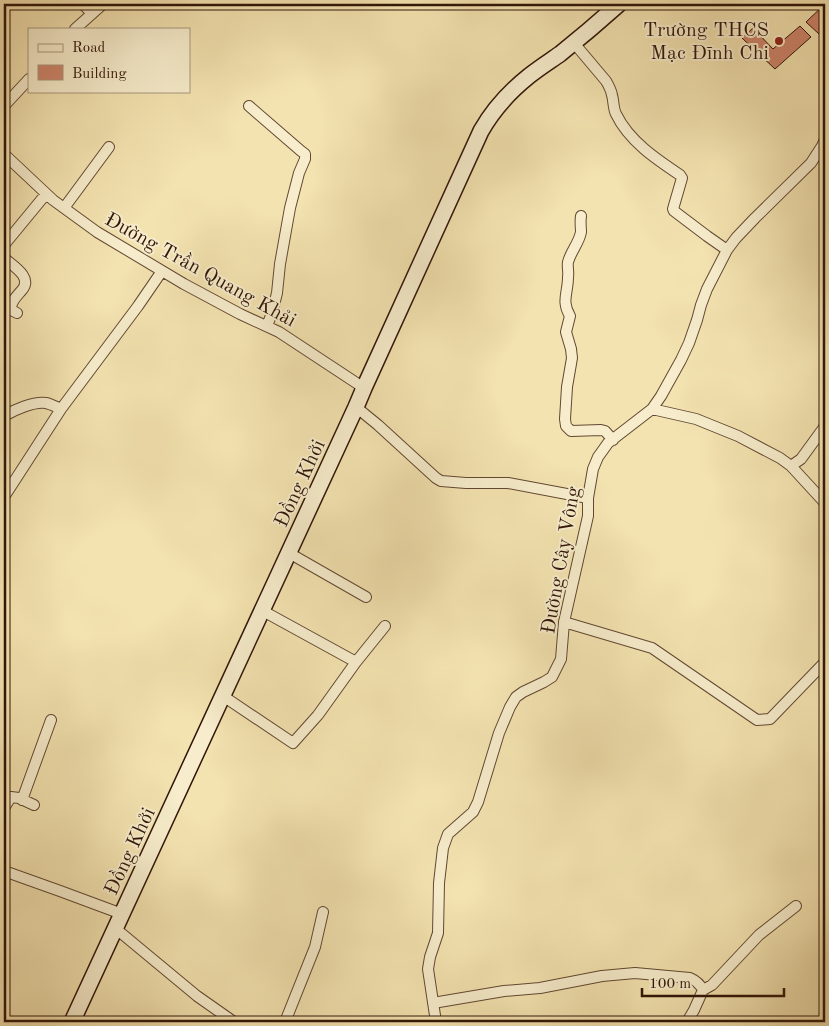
<svg xmlns="http://www.w3.org/2000/svg" width="829" height="1026" font-family="'Old Standard TT',serif">
<rect width="100%" height="100%" fill="#f3e3b0"/>
<filter id="stains"><feTurbulence type="fractalNoise" baseFrequency=".004" numOctaves="4"/><feColorMatrix values="0 0 0 0 .2 0 0 0 0 .09 0 0 0 0 .02 0 0 0 .5 -.17"/></filter>
<radialGradient id="worn" r=".72"><stop offset=".6" stop-color="#630" stop-opacity="0"/><stop offset="1" stop-color="#630" stop-opacity=".3"/></radialGradient>
<!-- building -->
<path fill="#ce856c" stroke="#311508" d="M825,4V28L819,34L806,22Z
M800,26L811,37L775,69L742,38L753,28L773,49Z"/>
<g fill="none" stroke-linecap="round" stroke-linejoin="round">
<!-- street casing -->
<g stroke="#624832" stroke-width="12">
<path id="street" d="M83,4L92,14
M4,9L8,4
M75,29L103,4
M574,43L606,81C609,86 611,90 612,95C614,102 613,108 616,114C629,141 656,159 680,175L682,178L673,209L674,211L707,236L727,250
M4,106L29,79
M249,106L301,151L305,154V159L299,173L290,208L280,264L277,293L272,313L267,326
M4,154L53,200L97,232L184,284L240,314L279,332L364,388
M64,208L109,147
M581,216C580,222 581,228 581,232C579,243 571,251 568,262C567,267 569,272 568,277C568,293 561,301 570,316L566,332L571,349L572,358L567,387L565,419L566,426L571,431L601,430L605,431L613,440
M4,245L46,194
M4,258C13,266 33,277 22,290C17,296 12,300 11,307L13,311L17,313
M356,407L378,425L425,468L436,478L441,481L466,483H508L588,498
M652,409L696,419L738,436L780,458L791,466L825,503
M4,416C14,410 34,401 46,403C51,404 56,407 61,409
M791,466L801,459L825,426
M4,497L61,409L138,306L162,271
M289,553L366,597
M263,611L356,662
M564,622L652,648L757,720L770,719L825,662
M223,696L293,743L318,715L356,662L385,626
M22,800L51,720
M4,808L11,797L19,798L34,805
M4,871L60,891L122,914
M115,928L197,996L234,1022
M703,990L712,985L759,935L796,906
M433,1003L504,991L540,988L602,976L635,973L690,978C697,981 700,984 703,990L694,1010L687,1022
M285,1022L315,947L323,912
M436,1022L428,969L430,957L438,933L439,883L443,848L448,834L473,812L478,802L499,733L510,707L516,697L523,692L544,682L552,677L561,659L564,622L588,516V498L593,469L598,457L608,443L652,409L661,396L681,360L689,343L697,320L701,305L707,289L727,250L736,238L755,218L811,163L822,146L825,139"/>
</g>
<!-- secondary casing -->
<g stroke="#311508" stroke-width="18">
<path id="secondary" d="M72,1022L356,407L364,388L481,131C494,108 509,92 529,76C539,68 550,61 560,54C580,38 600,21 619,4"/>
</g>
<!-- street -->
<use href="#street" stroke="#f7edcc" stroke-width="10"/>
<!-- secondary -->
<use href="#secondary" stroke="#f7edcc" stroke-width="15"/>
</g>
<!-- markers -->
<circle fill="#8f2418" stroke="#f7edcc" stroke-width="2" cx="779" cy="41" r="5"/>
<g text-anchor="middle" stroke-width="4" stroke-linejoin="round" paint-order="stroke">
<!-- poi labels -->
<g font-size="20" fill="#311508" stroke="#f7edcc" text-anchor="end">
<text x="769" y="36">Trường THCS<tspan x="769" dy="23">Mạc Đĩnh Chi</tspan></text>
</g>
<!-- street labels -->
<g font-size="20" fill="#311508" stroke="#f7edcc">
<text transform="translate(201 269) rotate(29)" y="7">Đường Trần Quang Khải</text>
<text transform="translate(299 483) rotate(-65)" y="7">Đồng Khởi</text>
<text transform="translate(560 560) rotate(-80)" y="7">Đường Cây Vông</text>
<text transform="translate(129 851) rotate(-65)" y="7">Đồng Khởi</text>
</g>
</g>
<!-- margin -->
<rect width="829" height="1026" fill="none" stroke="#f3e3b0" stroke-width="20"/>
<rect x="5" y="5" width="819" height="1016" fill="none" stroke="#311508" stroke-width="2.5"/>
<rect x="10" y="10" width="809" height="1006" fill="none" stroke="#311508"/>
<!-- legend -->
<rect x="28" y="28" width="162" height="65" fill="#f7edcc" stroke="#a8977e"/>
<rect x="38" y="44" width="25" height="8" fill="#f7edcc" stroke="#a8977e"/>
<text x="72" y="52" font-size="15" fill="#311508">Road</text>
<rect x="38" y="65" width="25" height="15" fill="#ce856c" stroke="#a8977e"/>
<text x="72" y="78" font-size="15" fill="#311508">Building</text>
<!-- scale -->
<path d="M642 988v8h142v-8" fill="none" stroke="#311508" stroke-width="2.5"/>
<text x="649" y="988" font-size="15" fill="#311508" stroke="#f7edcc" stroke-width="4" paint-order="stroke">100 m</text>
<rect width="100%" height="100%" filter="url(#stains)"/>
<rect width="100%" height="100%" fill="url(#worn)"/>
</svg>
